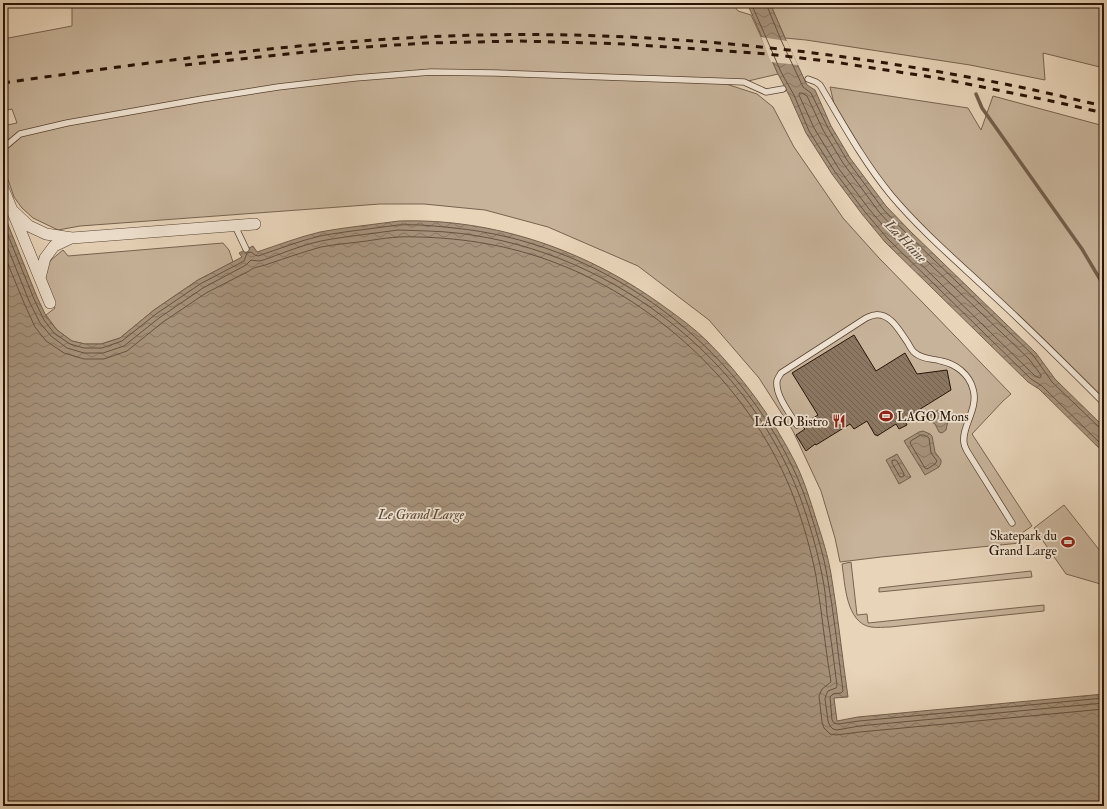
<svg xmlns="http://www.w3.org/2000/svg" width="1107" height="809" font-family="'IM FELL Double Pica',serif">
<defs>
<pattern id="water-waves" width="16" height="10" patternUnits="userSpaceOnUse"><rect width="16" height="10" fill="#a6927b"/><path d="M0 5q4-4 8 0t8 0" fill="none" stroke="#877663"/></pattern>
<pattern id="building-back-hatch" width="6" height="6" patternUnits="userSpaceOnUse"><rect width="6" height="6" fill="#8b7762"/><path d="M-1 5l2 2M0 0l6 6M5-1l2 2" fill="none" stroke="#72604f"/></pattern>
</defs>
<rect width="100%" height="100%" fill="#e8d4b9"/>
<filter id="stains"><feTurbulence type="fractalNoise" baseFrequency=".005" numOctaves="4"/><feColorMatrix values="0 0 0 0 .2 0 0 0 0 .09 0 0 0 0 .02 0 0 0 .5 -.17"/></filter>
<radialGradient id="worn" r=".72"><stop offset=".6" stop-color="#630" stop-opacity="0"/><stop offset="1" stop-color="#630" stop-opacity=".3"/></radialGradient>
<!-- green -->
<path fill="#c7b39a" stroke="#77634f" d="M72,3H732L738,11L751,15L778,74L744,82L723,83L757,94L773,107L794,147L843,218L879,258L927,307L1011,394L1003,401L972,434L1032,526L1022,533L1020,543L881,557L840,562L835,538L821,491L793,431L759,378L709,320L638,266L548,227L485,210L424,204H380L80,226L58,230L33,218L22,208L14,197L3,165V126L17,123L12,109L3,111V39L72,26Z
M775,3H1104V68L1043,53L1045,80L970,65L806,40L785,38L771,6Z
M830,87L968,108L981,130L993,96L1104,126V403L934,240L890,193L836,112Z
M223,243L229,250L233,262L198,280L154,310L120,338L101,344H85L72,341L57,330L46,315L55,308L40,278L51,260L63,250L68,256Z
M1064,505L1104,556V585L1066,574L1034,528Z
M851,562L857,615L867,614L868,623L1044,605V611L890,627C884,627 877,628 871,627C846,623 845,584 842,564Z
M1031,571L1032,577L879,592V588Z"/>
<!-- water -->
<path fill="url(#water-waves)" stroke="#735f4b" d="M747,3H770L785,38L807,85L815,90L831,126L850,158L886,206L910,231L1036,353L1055,379L1104,427V453L1039,389L1028,382L885,242L862,214L832,174L806,133L790,97L778,74Z
M3,212L37,297L47,318L57,330L72,341L85,344H101L120,338L154,310L198,280L242,257L239,253L253,246L257,252C278,245 299,237 320,232C336,229 352,227 368,225C378,224 389,222 399,221C495,218 589,251 666,308C680,318 695,329 707,341C742,376 772,417 795,462C804,480 810,500 816,519C822,537 828,556 831,574C838,615 842,656 848,697L834,698L837,721L858,717L1104,694V806H3Z
M938,410L942,411L948,421L946,430L942,433L939,432L935,424L928,420V417Z
M923,431L930,434L932,436L935,452L941,460V463L939,467L925,475L904,441L919,432Z
M897,454L911,477L899,484L886,460Z"/>
<!-- pier -->
<path fill="#e8d4b9" d="M761,37L787,41L798,65L771,62Z"/>
<g fill="none" stroke-linecap="round" stroke-linejoin="round">
<!-- shore -->
<path stroke="#665240" stroke-width="1" d="M751,3L781,72L794,95L809,131L835,172L865,212L888,239L1031,379L1042,386L1104,447
M767,3V6L781,40L803,87L811,93L828,128L847,160L883,209L907,234L1033,355L1052,382L1100,428L1104,430
M800,93H802L807,96L823,130L843,163L879,212L903,238L1029,359L1041,375V377L1039,378L1034,375L892,236L869,209L839,169L814,128L799,95Z
M3,223L34,299L44,320L54,333L70,344L84,348H102L122,341L156,314L200,284L244,261L247,253L251,252L255,255L258,256C279,249 299,241 320,236C336,233 352,231 368,229C378,228 388,226 398,225C416,224 436,226 454,228C597,242 728,335 791,464C800,482 807,501 813,521C818,538 824,557 827,575C834,613 838,653 843,691L841,693L833,694L830,697L832,720L834,723L838,724L859,721L1104,698
M3,236L29,301L40,323L51,336L67,348L84,353H103L124,346L159,318L203,288L246,265L251,260C254,260 256,261 259,261C266,260 273,256 280,254C293,249 307,244 321,241C336,238 352,236 368,234C378,233 388,231 398,230C408,230 418,231 428,231C588,236 744,346 800,497C809,522 817,549 822,575C825,588 826,601 827,614C831,638 834,662 837,686L836,688L828,691L826,695L825,699L828,721L830,726L833,729L837,730L859,726L1104,703
M3,252L24,303L35,327L46,341L64,353L84,359H104L127,351L163,322L206,293L249,271C255,266 261,267 268,264C286,258 303,252 321,247C336,244 352,243 367,241C385,238 400,236 418,237C465,238 512,246 556,263C661,303 754,392 794,498C803,523 811,550 816,576C818,587 819,599 821,610C824,634 827,658 831,682L822,689L819,696L822,722L824,728L830,734L836,735L860,732L1104,709
M921,435H924L929,438L931,453L937,461L935,464L927,469L925,468L910,443L911,441Z
M895,460L897,461L904,474V476L902,477H900L892,463V461Z"/>
<!-- stream -->
<path stroke="#735f4b" stroke-width="3.5" d="M976,94L982,108L1082,249L1101,281L1104,296"/>
</g>
<!-- building -->
<path fill="url(#building-back-hatch)" stroke="#271304" d="M854,335L876,371L905,353L917,374L947,370L951,390L904,419L907,425L899,429L896,424L877,436V435H875L867,421L854,429L850,424L816,445L815,444L806,451L796,435L805,429L802,426L804,425L803,424L818,415L792,373Z"/>
<g fill="none" stroke-linecap="round" stroke-linejoin="round">
<!-- lane casing -->
<g stroke="#574331" stroke-width="7">
<path id="lane" d="M808,79L816,82L820,85C842,122 863,161 891,195C922,232 960,264 995,297C1032,331 1068,367 1104,403
M3,145H7L20,134L67,123L202,99L278,87L355,78L431,72L496,73L744,82L766,92L783,89
M235,226L246,249
M797,425C790,414 775,395 777,381C777,379 780,375 781,373L866,318C869,317 872,315 875,315C891,313 900,332 908,343C910,347 912,351 915,353C924,360 931,358 941,361C956,364 969,374 973,389C979,409 961,427 964,443C964,445 966,449 967,451L1012,523"/>
</g>
<!-- street casing -->
<g stroke="#574331" stroke-width="12">
<path id="street" d="M3,188L50,303
M11,209L29,226L46,234L72,238L255,224
M40,278L45,258L54,246L71,238"/>
</g>
<!-- lane -->
<use href="#lane" stroke="#f0e3d2" stroke-width="5.5"/>
<!-- street -->
<use href="#street" stroke="#f0e3d2" stroke-width="11"/>
<!-- rail -->
<path stroke="#271304" stroke-width="3" stroke-dasharray="7 7" stroke-linecap="butt" d="M185,65L333,49L427,43L520,41L626,44L768,54L834,62L938,78L1056,102L1104,113
M3,83C143,63 283,44 424,37C628,27 834,48 1034,90C1057,95 1081,101 1104,106"/>
</g>
<!-- icons -->
<defs>
<g id="stadium-bare" transform="scale(1.08)"><path d="M0-5a6.5 5 0 1 0 0 10a6.5 5 0 1 0 0-10ZM-3.5-1.8h7v3.6h-7Z" fill="#8f2418" stroke="#f0e3d2" stroke-width="2.5" paint-order="stroke"/></g>
<g id="restaurant-bare" transform="scale(1.08)"><path d="M-5-6h1v4h1v-4h1v4h1v-4h1v5L-1.5 .5V6h-2V.5L-5-1ZM5-6V6H3V1.5H1.5Q1.5-4 5-6Z" fill="#8f2418" stroke="#f0e3d2" stroke-width="2.5" paint-order="stroke"/></g>
</defs>
<g fill-rule="evenodd">
<use href="#stadium-bare" x="886" y="416"/>
<use href="#restaurant-bare" x="839" y="421"/>
<use href="#stadium-bare" x="1068" y="542"/>
</g>
<g text-anchor="middle" stroke-width="3.5" stroke-linejoin="round" paint-order="stroke">
<!-- poi labels -->
<g font-size="13" fill="#271304" stroke="#f0e3d2" text-anchor="end">
<text x="897" y="421" text-anchor="start">LAGO Mons</text>
<text x="828" y="426">LAGO Bistro</text>
<text x="1057" y="540">Skatepark du<tspan x="1057" dy="15">Grand Large</tspan></text>
</g>
<!-- water labels -->
<g font-size="14" font-style="italic" fill="#5a4634" stroke="#f0e3d2">
<text transform="translate(906 241) rotate(46)" y="5">La Haine</text>
<text x="421" y="519">Le Grand Large</text>
</g>
</g>
<!-- margin -->
<rect width="1107" height="809" fill="none" stroke="#e8d4b9" stroke-width="16"/>
<rect x="4" y="4" width="1099" height="801" fill="none" stroke="#271304" stroke-width="2"/>
<rect x="8" y="8" width="1091" height="793" fill="none" stroke="#271304"/>
<rect width="100%" height="100%" filter="url(#stains)"/>
<rect width="100%" height="100%" fill="url(#worn)"/>
</svg>
